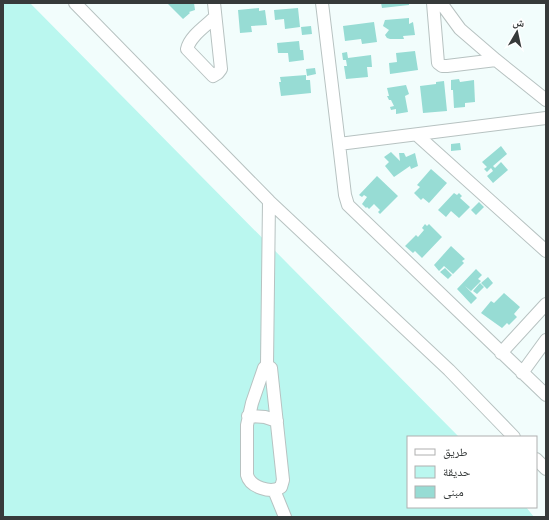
<svg xmlns="http://www.w3.org/2000/svg" width="549" height="520" font-family="Manrope,'Noto Naskh Arabic',sans-serif">
<rect width="100%" height="100%" fill="#f2fdfc"/>
<!-- green -->
<path fill="#baf7ef" d="M3,3H30L459,437H408V507H526L534,517H3Z"/>
<!-- building -->
<path fill="#97dcd4" d="M167,3H194L195,10L189,12L190,13L183,19Z
M381,3H409V5L382,8Z
M259,8V11L265,10L267,25L251,26L252,32L240,33L238,10Z
M298,8L300,27L285,29L284,19L275,20L274,10Z
M409,18V24L413,22L415,35L403,36L404,39H390L387,38L385,35L389,30L383,26L385,20Z
M374,22L377,42L362,44L361,39L345,41L343,26Z
M311,26L312,34L302,35L301,27Z
M299,41L300,50H303L304,60L289,62L288,53H278L277,43Z
M415,51L418,70L390,74L389,63L397,62L396,53Z
M347,52L348,58L371,55L372,67H367L368,77L346,79L344,66H347L346,60H343L342,53Z
M315,68L316,74L307,76L306,69Z
M306,75V80H310L311,93L281,96L279,82H281L280,77Z
M459,79L460,82L474,80L475,102L465,103V107L454,108L453,90H451V80Z
M444,81L447,111L423,113L420,86L436,84V82Z
M406,85L409,94L405,96L408,112L396,114V109L391,110L390,107L394,106L391,100H389L387,96H389L387,88Z
M460,143L461,150L451,151V144Z
M501,146L507,154L493,166L495,168L501,162L508,170L493,183L487,176L493,171L491,168L487,172L484,169L487,167L482,162Z
M391,152L400,161L399,153H404L406,157L415,153L418,166L411,169L410,166L394,177L385,166L389,162L384,157Z
M431,169L447,183L429,203L423,198L421,200L414,193L420,187L417,185Z
M377,176L398,196L380,214L378,212L380,210L374,204L369,209L367,207L366,208L362,204L367,197L364,195L362,197L359,195Z
M454,193L457,195L459,193L462,196L460,198L470,207L459,218L451,211L446,217L438,210Z
M479,202L484,207L476,215L471,210Z
M425,224L427,226L429,224L442,237L422,258L415,251L413,253L405,246L416,235L418,237L424,230L422,228Z
M451,246L465,259L462,261L464,263L453,274L444,266L439,271L434,265Z
M445,268L452,275L448,279L440,272Z
M476,269L482,275L478,279L481,281L471,291L465,286L477,298L471,304L457,289Z
M488,277L493,283L487,289L481,283Z
M480,283L484,287L477,294L473,291Z
M504,293L520,307L514,314L517,317L509,325L507,323L502,328L481,313L491,301L494,303Z"/>
<g fill="none" stroke-linecap="round" stroke-linejoin="round">
<!-- minor casing -->
<g stroke="#b7c2c1" stroke-width="14">
<path id="minor" d="M75,3L269,201L449,370L514,437
M214,3L221,69L218,73L213,76L187,49C190,36 206,26 215,17
M322,3L339,144L345,195L348,205L546,395
M433,3L438,63L442,66H447L496,60
M441,3L460,29L496,60L546,100
M417,135L546,251
M339,144L546,118
M501,353L546,304
M267,365L271,368L283,480L281,487C271,494 250,487 247,475V425L252,403L264,368Z
M267,365L269,201
M522,373L546,340
M248,416L265,417L277,421
M536,459L546,469
M274,490L285,517"/>
</g>
<!-- minor -->
<use href="#minor" stroke="#fff" stroke-width="12"/>
</g>
<!-- border -->
<rect width="549" height="520" fill="none" stroke="#363a3a" stroke-width="8"/>
<!-- legend -->
<rect x="407" y="436" width="130" height="72" fill="#ffffff" stroke="#afb0b0"/>
<rect x="415" y="449" width="20" height="6" fill="#ffffff" stroke="#afb0b0"/>
<text x="443" y="456" font-size="12" fill="#363a3a">طريق</text>
<rect x="415" y="466" width="20" height="12" fill="#baf7ef" stroke="#afb0b0"/>
<text x="443" y="476" font-size="12" fill="#363a3a">حديقة</text>
<rect x="415" y="486" width="20" height="12" fill="#97dcd4" stroke="#afb0b0"/>
<text x="443" y="496" font-size="12" fill="#363a3a">مبنى</text>
<!-- north arrow -->
<g transform="translate(517 32) rotate(9)" stroke="#ffffff" stroke-width="3" paint-order="stroke">
<path d="M0-3L7 15L0 10L-7 15Z" fill="#363a3a"/>
<text y="-6" font-size="11" font-weight="bold" text-anchor="middle" fill="#363a3a">ش</text>
</g>
</svg>
